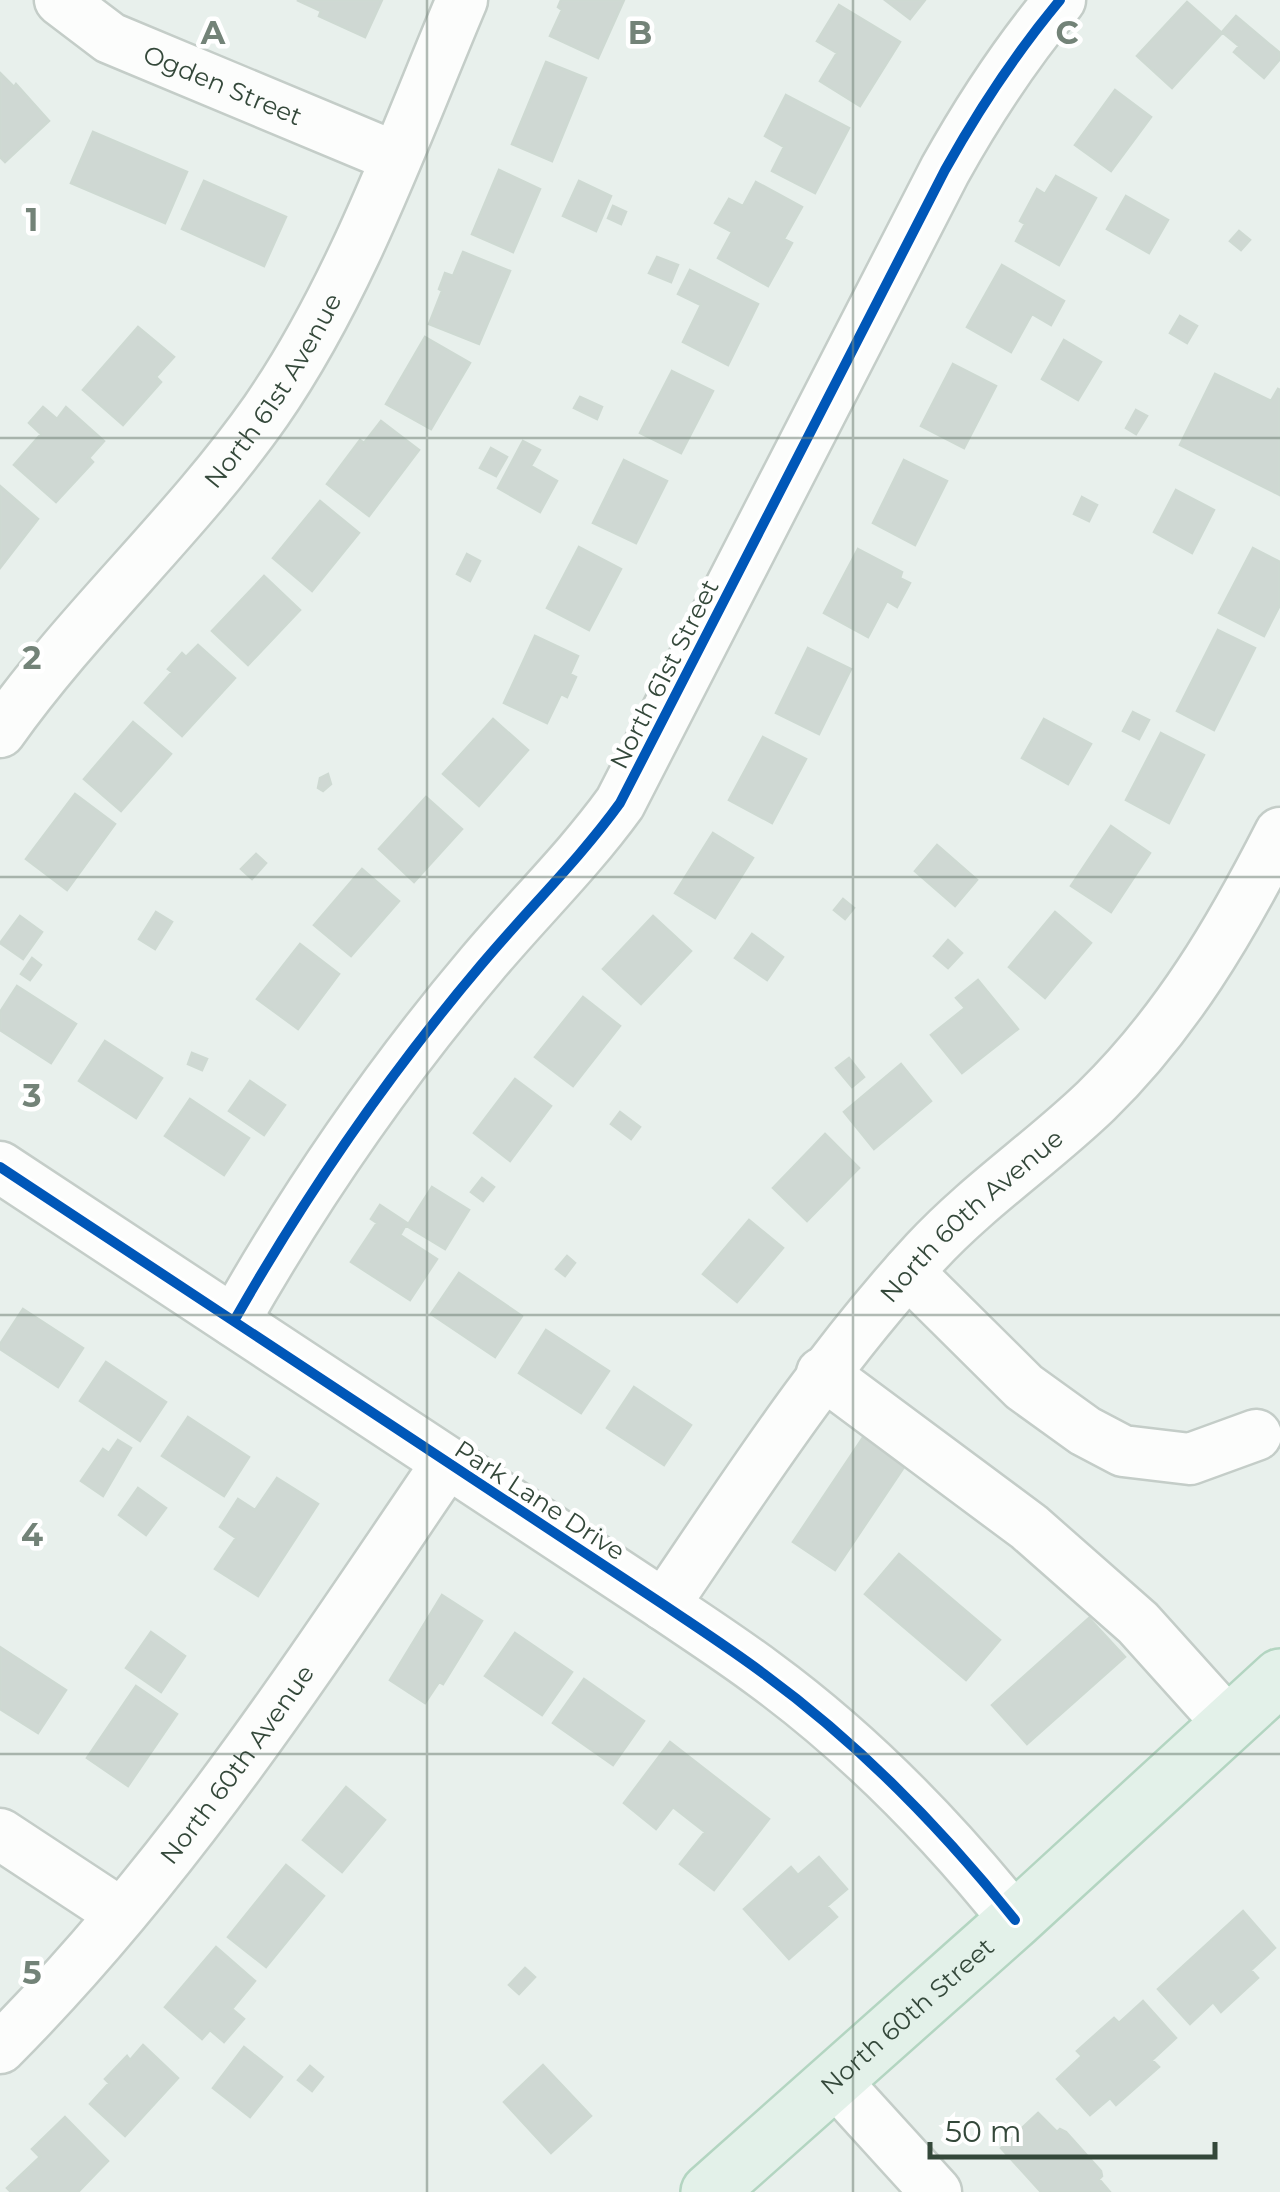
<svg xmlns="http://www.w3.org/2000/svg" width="1280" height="2192" font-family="Montserrat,sans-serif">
<rect width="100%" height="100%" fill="#e8f0ec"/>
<!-- building -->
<path fill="#cfd8d3" stroke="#ced9d2" stroke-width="2.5" d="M297,0H382L365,37L319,16L321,11Z
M561,0H624L598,58L550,36L562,10L558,7Z
M885,0H925L910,19Z
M1187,2L1222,33L1172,88L1137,56Z
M839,5L900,42L860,106L820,81L837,53L817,41Z
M1236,16L1280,53V59L1264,78L1234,52L1239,46L1222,32Z
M546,62L586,78L552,161L512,144Z
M0,73L14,87L16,84L49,121L5,162L0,157Z
M1115,90L1151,117L1111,171L1075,145Z
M786,95L849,128L815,193L772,171L784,147L765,136Z
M93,132L187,172L165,223L71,183Z
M499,170L540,189L513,252L472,234Z
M1056,176L1096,198L1059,265L1016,241L1025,224L1020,221L1037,189L1045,194Z
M204,181L286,217L264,266L182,229Z
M579,181L611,196L596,231L563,216Z
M756,182L802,207L784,239L792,243L768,286L718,258L732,232L715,223L729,199L743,206Z
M1126,196L1168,220L1149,253L1107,229Z
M613,206L626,212L621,224L608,218Z
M1239,231L1250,240L1241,250L1230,241Z
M463,252L510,271L479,344L429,324L442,291L439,289L445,273L453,276Z
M657,257L678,265L671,282L649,273Z
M1002,265L1064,301L1051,325L1032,314L1011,352L967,327Z
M690,270L758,304L728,365L683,342L701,305L678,294Z
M1180,316L1197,326L1187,343L1170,333Z
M138,327L174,357L156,377L161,382L123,425L83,390Z
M425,337L470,363L431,429L386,404Z
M1064,340L1101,362L1078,400L1042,379Z
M953,364L996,386L964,448L921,426Z
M672,371L713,391L681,453L640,433Z
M1215,374L1271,401L1278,389L1280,390V495L1180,445Z
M580,397L602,407L597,419L574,408Z
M43,407L57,419L66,407L104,441L89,458L93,462L56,502L14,465L41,434L29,423Z
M1136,410L1147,416L1136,434L1126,428Z
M381,421L419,450L369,516L327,484L360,440L364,443Z
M523,441L540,450L531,466L557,481L540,512L498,488Z
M491,448L507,457L496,476L480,468Z
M624,460L667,481L636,543L593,523Z
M904,460L947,481L915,545L873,523Z
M0,486L38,519L0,568Z
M1176,490L1214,510L1192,553L1154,532Z
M1082,497L1097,505L1089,521L1074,514Z
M320,501L359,533L312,591L273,558Z
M579,547L621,569L589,630L547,608Z
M1253,548L1280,562V605L1264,636L1219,613Z
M858,549L902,572L900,578L910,583L897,607L887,601L868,637L824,613Z
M467,554L480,561L470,581L457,574Z
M264,576L300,610L248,665L212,631Z
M1218,630L1255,648L1214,730L1177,711Z
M535,636L578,656L570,674L576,677L567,697L561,694L547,723L504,703Z
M198,645L235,678L182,736L145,703L172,672L168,669L182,653L186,657Z
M808,648L851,669L819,734L776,713Z
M1133,712L1149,720L1139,739L1123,731Z
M493,719L528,750L479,806L443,774Z
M1044,719L1091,744L1068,784L1022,758Z
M133,722L171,754L121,811L84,779Z
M1161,733L1204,755L1169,823L1126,800Z
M763,737L806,759L772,823L729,800Z
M328,774L331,784L323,791L318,788L320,778Z
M75,794L115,824L67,890L26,859Z
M426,797L462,829L414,882L379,849Z
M1111,826L1150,853L1111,912L1071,886Z
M713,833L753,858L715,918L675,893Z
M937,845L977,880L955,906L915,871Z
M256,854L266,863L252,879L241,869Z
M362,869L399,901L351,956L314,925Z
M843,899L854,908L845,919L834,910Z
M156,912L172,922L155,949L139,939Z
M1055,912L1091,943L1045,998L1009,967Z
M20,916L42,932L23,959L0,943Z
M653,916L691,951L641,1004L603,969Z
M752,934L783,957L767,980L735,958Z
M948,940L962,953L948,968L934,956Z
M300,944L339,974L298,1029L257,999Z
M32,958L41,965L30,980L21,974Z
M978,980L1018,1029L962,1073L931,1035L965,1008L956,998Z
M17,986L76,1024L51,1063L0,1030V1012Z
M583,997L620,1026L573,1086L535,1057Z
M105,1041L162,1078L136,1118L79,1081Z
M192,1053L207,1059L202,1070L188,1064Z
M849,1058L864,1077L852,1087L836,1068Z
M901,1064L931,1101L874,1149L844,1112Z
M515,1079L551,1106L510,1161L474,1133Z
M250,1081L285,1105L264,1135L229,1111Z
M190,1099L249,1138L224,1175L165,1136Z
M620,1112L640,1127L631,1139L611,1124Z
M825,1134L859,1168L807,1221L773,1188Z
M482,1178L494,1187L483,1201L471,1192Z
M432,1187L469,1210L445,1249L407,1226Z
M380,1205L407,1223L400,1235L437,1259L410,1300L351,1262L377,1223L371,1219Z
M749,1220L783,1248L737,1302L703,1274Z
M567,1256L575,1263L565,1276L556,1269Z
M459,1273L522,1316L495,1357L431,1314Z
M23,1309L83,1348L58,1387L0,1349V1344Z
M546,1330L609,1371L581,1413L519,1373Z
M106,1362L166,1402L140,1441L80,1401Z
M634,1387L691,1425L664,1465L607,1428Z
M188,1417L249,1457L224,1496L162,1456Z
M866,1433L908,1461L835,1570L793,1542Z
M118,1440L131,1448L103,1496L81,1481L103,1449L109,1453Z
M277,1478L318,1504L258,1596L215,1569L236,1538L220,1527L238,1499L255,1510Z
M138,1488L166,1508L146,1535L119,1515Z
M899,1554L1000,1640L966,1680L865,1594Z
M442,1595L482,1621L443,1684L439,1682L425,1703L390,1680Z
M1089,1618L1125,1657L1027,1744L992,1705Z
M151,1632L185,1656L161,1692L126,1668Z
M515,1633L572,1672L542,1715L485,1676Z
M0,1647L66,1690L38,1733L0,1709Z
M584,1679L644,1721L613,1765L553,1723Z
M136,1686L177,1714L128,1786L87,1758Z
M670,1742L769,1819L714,1890L680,1864L705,1832L673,1807L656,1829L624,1803Z
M346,1787L385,1820L342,1872L303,1840Z
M819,1857L847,1889L827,1906L837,1917L789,1959L744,1909L791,1867L798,1875Z
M286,1865L324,1896L266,1967L228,1937Z
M1243,1911L1275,1948L1251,1970L1258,1978L1221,2012L1213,2002L1190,2024L1158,1989Z
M216,1947L255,1981L232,2009L244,2019L224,2042L210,2030L202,2039L165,2007Z
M525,1968L535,1977L519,1994L509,1985Z
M1143,2001L1176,2038L1152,2060L1159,2067L1116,2105L1110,2098L1090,2115L1057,2079L1082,2056L1077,2051L1114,2018L1119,2023Z
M143,2045L178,2078L125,2136L90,2104L109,2083L105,2079L127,2056L130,2060Z
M244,2047L282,2077L250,2117L213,2088Z
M543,2065L591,2116L551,2153L504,2102Z
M310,2066L323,2077L312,2091L298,2080Z
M1038,2113L1057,2132L1060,2129L1066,2132L1101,2171L1102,2176L1099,2179L1110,2192H1041L1001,2148Z
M65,2117L108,2161L78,2192H11L7,2188L40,2157L32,2149Z"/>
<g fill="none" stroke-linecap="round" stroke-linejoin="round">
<!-- minor casing -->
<g stroke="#c4cdc8" stroke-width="55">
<g id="minor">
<path id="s1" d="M60,0L110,38L395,157"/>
<path id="s2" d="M0,732C81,618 186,525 266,411C351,288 404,137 462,0"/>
<path d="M0,1167L664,1605C698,1628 732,1650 764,1674C858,1743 943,1830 1015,1920"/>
<path d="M908,1272L1024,1387L1085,1431L1123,1451L1190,1459L1256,1435"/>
<path d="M234,1321C305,1196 388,1075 481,965C527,910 578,861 620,803L945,170C979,109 1015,54 1060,0"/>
<path d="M822,1373L1029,1527L1138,1623L1229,1724"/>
<path id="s3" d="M664,1605C747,1483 826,1360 926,1252C978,1196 1042,1153 1096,1101C1176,1023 1230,931 1280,833"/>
<path d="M0,1834L120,1913"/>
<path id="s4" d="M0,2048C175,1873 309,1666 447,1463"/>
<path d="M834,2080L936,2192"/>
</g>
</g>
<!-- major casing -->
<g stroke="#b3d5c1" stroke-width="60">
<g id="major">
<path id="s5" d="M709,2192L1015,1920L1280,1677"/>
</g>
</g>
<!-- minor -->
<use href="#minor" stroke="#fcfdfc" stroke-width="50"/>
<!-- major -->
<use href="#major" stroke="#e3f1e9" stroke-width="55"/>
<!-- cycleway casing -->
<g stroke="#fff" stroke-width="16">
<path id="cycleway" d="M0,1167L664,1605C698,1628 732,1650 764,1674C858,1743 943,1830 1015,1920
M234,1321C305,1196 388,1075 481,965C527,910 578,861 620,803L945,170C979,109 1015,54 1060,0"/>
</g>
<!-- cycleway -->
<use href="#cycleway" stroke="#0057b8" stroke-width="10"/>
</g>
<!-- grid -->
<path fill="none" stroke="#738378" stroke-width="2.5" stroke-opacity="0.55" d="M427,0V2192M853,0V2192M0,438H1280M0,877H1280M0,1315H1280M0,1754H1280"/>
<g text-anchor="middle" stroke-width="9" stroke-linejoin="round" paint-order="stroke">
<!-- street labels -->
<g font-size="25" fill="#34483a" stroke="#fff">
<text dy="9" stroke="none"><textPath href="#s1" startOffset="185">Ogden Street</textPath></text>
<text dy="9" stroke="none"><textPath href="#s2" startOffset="438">North 61st Avenue</textPath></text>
<text transform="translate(664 674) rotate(-63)" y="9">North 61st Street</text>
<text dy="9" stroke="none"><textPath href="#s3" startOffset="498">North 60th Avenue</textPath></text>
<text transform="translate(540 1500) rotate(33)" y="9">Park Lane Drive</text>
<text dy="9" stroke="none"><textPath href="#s4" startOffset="370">North 60th Avenue</textPath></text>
<text dy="9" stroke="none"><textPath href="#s5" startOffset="265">North 60th Street</textPath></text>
</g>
</g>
<g font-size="32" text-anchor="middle" font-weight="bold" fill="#738378" stroke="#fff" stroke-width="9" stroke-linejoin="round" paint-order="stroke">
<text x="213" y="44">A</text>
<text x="640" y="44">B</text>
<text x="1067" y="44">C</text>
<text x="32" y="231">1</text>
<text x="32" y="669">2</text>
<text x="32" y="1107">3</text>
<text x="32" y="1546">4</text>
<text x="32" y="1984">5</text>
</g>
<!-- scale -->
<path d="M930 2142v15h285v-15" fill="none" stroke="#34483a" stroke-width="5"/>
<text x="945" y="2142" font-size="30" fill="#34483a" stroke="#ffffff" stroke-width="8" paint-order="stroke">50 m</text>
</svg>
